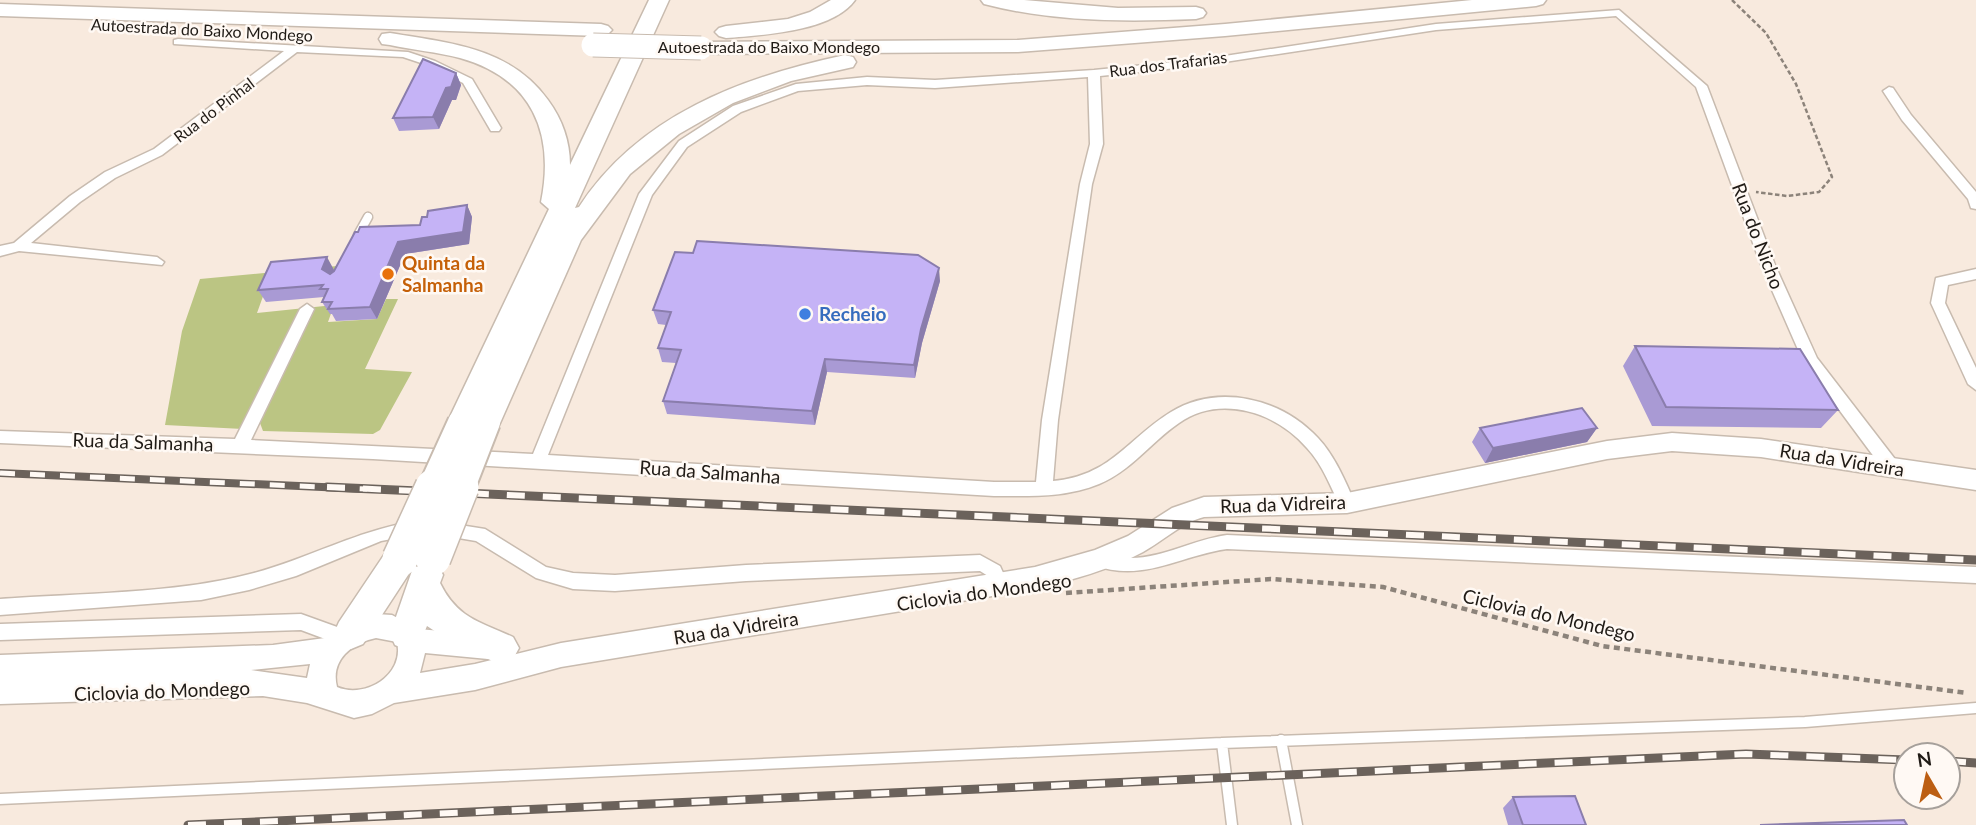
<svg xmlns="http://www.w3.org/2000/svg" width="1976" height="825" font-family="Lato,sans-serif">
<rect width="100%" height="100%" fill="#f8eade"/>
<!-- green -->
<path fill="#bbc583" d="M337,266L334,270L266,275V288L257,313L334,305L328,322L377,319L386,299H398L365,369L412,372L380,430L373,434L263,431L260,423L245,425L243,429L165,425L182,331L200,279Z"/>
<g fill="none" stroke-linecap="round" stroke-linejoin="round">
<!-- lane-far2 casing -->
<g stroke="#c8bbaf" stroke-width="9">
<path id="lane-far2" d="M367,218L368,216"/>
</g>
<!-- lane-far1 casing -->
<g stroke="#c8bbaf" stroke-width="11">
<path id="lane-far1" d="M358,235L368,217"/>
</g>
<!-- lane casing -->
<g stroke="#c8bbaf" stroke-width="13">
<path id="lane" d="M1281,740L1297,825
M1222,743L1232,825
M0,799L1222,743L1805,722L1976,708"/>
</g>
<!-- street casing -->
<g stroke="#c8bbaf" stroke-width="3">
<path id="street" d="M1619,10L1707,86L1775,265L1817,358L1898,463L1900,468L1898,473H1886L1803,361L1761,265L1696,87L1616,16L1436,30L1205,65L1100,76L1103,144L1092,184L1058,420L1053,481C1111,476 1127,439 1171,412C1218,383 1281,398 1318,438C1335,456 1345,481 1355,503L1353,508L1347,510L1341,508C1331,488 1323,465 1307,448C1276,412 1220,394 1179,423C1151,442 1131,471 1099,484C1065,498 1030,496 994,496L373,459L0,443V431L235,439L300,309L307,304L314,309L251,440L533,454L639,194L679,141L733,106L796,84L867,77L935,80L1094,70L1205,59L1436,24ZM1088,77L1090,144L1080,184L1042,420L1036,482H994L548,455L652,195L687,147L741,112L798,91L867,85L935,88Z
M178,39L408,52L435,61L472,79L501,128L499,131H491L463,83L427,65L403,57L297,52L162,155L115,178L80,202L31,243L157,257L164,262L162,265L19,251L0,256V246L14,243L70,196L105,172L154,149L284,51L174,44V40Z
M1889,87L1893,88L1911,115L1976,192V209L1971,208L1968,199L1902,120L1883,91Z
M1976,269V279L1948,285L1945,303L1976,368V390L1968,384L1931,303L1936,278Z
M412,522L418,524L421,529L418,534L381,541L296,576L249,590L201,600L0,615V599C79,593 174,594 250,574C306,560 355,531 412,522Z
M441,522L485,529L546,567L573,573L615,575L746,565L980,555L1000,566L1009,586L1006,591L1000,594L994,591L988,576L980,571L746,581L615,591L573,589L536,578L476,541L435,534L432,529L435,524Z
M1227,535L1976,567V583L1227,549C1178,556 1144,583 1093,565L1090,560L1093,555C1104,551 1118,558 1131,558C1163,558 1195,539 1227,535Z
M301,614L351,632L353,638L351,644L344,646L301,630L0,640V624Z"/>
</g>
<!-- secondary casing -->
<g stroke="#c8bbaf" stroke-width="3">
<path id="secondary" d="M1672,433L1761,439L1976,470V490L1761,457L1672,451L1607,459L1347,513L1204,517C1181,523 1163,541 1143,552C1109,570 1072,580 1035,589L561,667L475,690L394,703L372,714L354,718L307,703L263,696L0,704V655L273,645L325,638L350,621L376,614L392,615L418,629L488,635L497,638L501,647L497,656L488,659L425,653L420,673L475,664L561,643L1035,567L1095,550L1128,536L1172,508L1204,497L1347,493L1607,441ZM376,638L397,642C405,675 365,699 337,687C330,660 352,643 376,638ZM310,664L307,678L251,670Z"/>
</g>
<!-- highway casing -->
<g stroke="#c8bbaf" stroke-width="3">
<path id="highway" d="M649,0H669L575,208L579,207C639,115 742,77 845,55L853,57L856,62L853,67L791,81L733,103L679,134L630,174L581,240L497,430L486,434L474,428L462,435L451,431L447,423L549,209L541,202C555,133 532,78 460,58C437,52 413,50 390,45L382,44L379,39L382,34L390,33C449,43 510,47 548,100C562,119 570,141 570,165Z
M831,0H855C832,32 762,35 726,38L719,36L715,32L719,28L726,26L788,19L810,12Z
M981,0H1024L1118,8L1196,7L1203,9L1206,13L1203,17L1196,19C1125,22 1053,22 984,4Z
M1472,0H1546L1543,4L1536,6L1225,36L1018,52L701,54L693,53L690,48L693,43L701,42L1018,40L1225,24Z
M0,4L601,24L608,26L612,30L608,34L601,36L0,16Z
M400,545L412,549L417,559L412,569L363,644L351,649L339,644L334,633L339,622L388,549Z
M426,561L438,565L443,575L440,583C457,618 480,622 513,637L519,648L513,659L501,664C474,654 450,642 427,626L419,645L407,650L395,645L390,634L414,565Z"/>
</g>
<!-- path-far1 -->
<path stroke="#8c837a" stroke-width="2.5" stroke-dasharray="4.5 2.5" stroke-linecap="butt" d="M1732,0L1766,33L1796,84L1832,177L1819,192L1787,196L1756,192"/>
<!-- path -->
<path stroke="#8c837a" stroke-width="4.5" stroke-dasharray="6 4.5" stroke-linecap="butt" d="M1066,593L1271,579L1383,587L1602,646L1967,693"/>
<!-- lane-far2 -->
<use href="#lane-far2" stroke="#fff" stroke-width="6"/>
<!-- lane-far1 -->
<use href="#lane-far1" stroke="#fff" stroke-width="8"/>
<!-- lane -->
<use href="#lane" stroke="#fff" stroke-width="10"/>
<!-- street -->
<use href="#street" fill="#fff" fill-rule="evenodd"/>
<!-- secondary -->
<use href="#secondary" fill="#fff" fill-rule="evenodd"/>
<!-- highway -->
<use href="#highway" fill="#fff" fill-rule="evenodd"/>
<!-- rail-far1 casing -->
<g stroke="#6b625b" stroke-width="8">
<path id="rail-far1" d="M0,473L367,489"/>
</g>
<!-- rail casing -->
<g stroke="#6b625b" stroke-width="9">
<path id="rail" d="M327,487L1976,560
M1948,761L1976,763
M188,825L1746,754L1906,760"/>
</g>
<!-- rail-far1 -->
<use href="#rail-far1" stroke="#fff9f4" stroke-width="5" stroke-dasharray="15" stroke-linecap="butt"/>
<!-- rail -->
<use href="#rail" stroke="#fff9f4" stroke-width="6" stroke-dasharray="18" stroke-linecap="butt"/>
<!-- highway-bridge-far2 casing -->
<g stroke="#c8bbaf" stroke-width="25" stroke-linecap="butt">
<path id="highway-bridge-far2" d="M593,45L701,48"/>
</g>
<!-- highway-bridge-far1 casing -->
<g stroke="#c8bbaf" stroke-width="32" stroke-linecap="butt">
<path id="highway-bridge-far1" d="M432,489L462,423
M460,489L486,422"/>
</g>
<!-- highway-bridge casing -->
<g stroke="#c8bbaf" stroke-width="38" stroke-linecap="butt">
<path id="highway-bridge" d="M433,558L461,487
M400,559L433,487"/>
</g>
<!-- highway-bridge-far2 -->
<use href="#highway-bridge-far2" stroke="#fff" stroke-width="23"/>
<!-- highway-bridge-far1 -->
<use href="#highway-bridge-far1" stroke="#fff" stroke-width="28"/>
<!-- highway-bridge -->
<use href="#highway-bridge" stroke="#fff" stroke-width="35"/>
</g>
<!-- wall -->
<path fill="#a99ad4" d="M456,73L461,85L456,100H452L439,129L399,131L393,118Z
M467,205L472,217L469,244L405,254L377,319L336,321L332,314H330L322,302L324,297L266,302L258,290L334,270L333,272L420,225L427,217Z
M940,281L922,343L915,378L827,372L815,425L667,414L663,401L676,363L662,362L658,348L666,325L658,324L653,310Z
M1635,346L1838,410L1821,428L1652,426L1623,366Z
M1480,428H1597L1587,442L1485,463L1472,442Z
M1513,797L1586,825H1508L1503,808Z"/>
<!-- shaded-wall -->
<path fill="#8a7dac" d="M456,73L461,85L456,100H452L439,129L433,117L446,88Z
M467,205L472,217L469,244L405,254L377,319L370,307L398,242Z
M327,257L334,270L330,281L322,269Z
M939,268L940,281L922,343L915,378L914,365L921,329Z
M825,359L827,372L815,425L812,411Z
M1597,428L1587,442L1485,463L1493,448Z"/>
<!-- building -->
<path fill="#c5b3f6" stroke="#8a7dac" stroke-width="2" d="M423,59L456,73L451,87L446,88L433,117L393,118Z
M467,205L463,232L398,242L370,307L328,309L332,302H322L328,289H320L323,285L258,290L271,262L327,257L322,269L330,274L334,271L355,232H358L360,227L420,225L422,217H427L428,211Z
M697,241L918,255L939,268L921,329L914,365L825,359L812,411L663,401L681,350L658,348L671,312L653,310L675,252L693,253Z
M1635,346L1800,349L1838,410L1666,407Z
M1582,408L1597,428L1493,448L1480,428Z
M1575,796L1586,825H1523L1513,797Z
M1904,820L1907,825H1760Z"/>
<!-- markers -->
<circle fill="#e8710a" stroke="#fff9f4" stroke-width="2.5" cx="388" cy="274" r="7"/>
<circle fill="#3f7fe0" stroke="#fff9f4" stroke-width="2.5" cx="805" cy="314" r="7"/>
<g text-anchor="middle" stroke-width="5" stroke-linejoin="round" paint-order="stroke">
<!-- far-street labels -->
<g font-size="16" fill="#201b16" stroke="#fff9f4">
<text transform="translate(202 30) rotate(3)" y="6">Autoestrada do Baixo Mondego</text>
<text x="769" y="53">Autoestrada do Baixo Mondego</text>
<text transform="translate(1168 64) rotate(-7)" y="6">Rua dos Trafarias</text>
<text transform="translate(214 110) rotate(-37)" y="6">Rua do Pinhal</text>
</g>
<!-- street labels -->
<g font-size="19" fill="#201b16" stroke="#fff9f4">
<text transform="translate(1758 236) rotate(69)" y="7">Rua do Nicho</text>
<text transform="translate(143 442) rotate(2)" y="7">Rua da Salmanha</text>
<text transform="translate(1842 460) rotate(9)" y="7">Rua da Vidreira</text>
<text transform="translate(710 472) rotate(4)" y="7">Rua da Salmanha</text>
<text transform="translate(1283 504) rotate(-2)" y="7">Rua da Vidreira</text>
<text transform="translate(984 592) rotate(-8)" y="7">Ciclovia do Mondego</text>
<text transform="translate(1549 615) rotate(13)" y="7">Ciclovia do Mondego</text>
<text transform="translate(736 628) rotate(-9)" y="7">Rua da Vidreira</text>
<text transform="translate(162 691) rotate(-2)" y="7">Ciclovia do Mondego</text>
</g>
<!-- food labels -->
<g font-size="19" font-weight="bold" fill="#c56008" stroke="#fff9f4" text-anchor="start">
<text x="402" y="270">Quinta da<tspan x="402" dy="22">Salmanha</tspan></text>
</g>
<!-- shop labels -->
<g font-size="19" font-weight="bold" fill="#366cbe" stroke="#fff9f4" text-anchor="start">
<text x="819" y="321">Recheio</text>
</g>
</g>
<!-- north arrow -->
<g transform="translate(1927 776) rotate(351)"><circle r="33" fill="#fff9f4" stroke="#a6a09b" stroke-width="2"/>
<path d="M0-5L12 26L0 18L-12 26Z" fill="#bc5e12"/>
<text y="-10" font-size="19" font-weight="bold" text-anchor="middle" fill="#201b16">N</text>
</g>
</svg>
